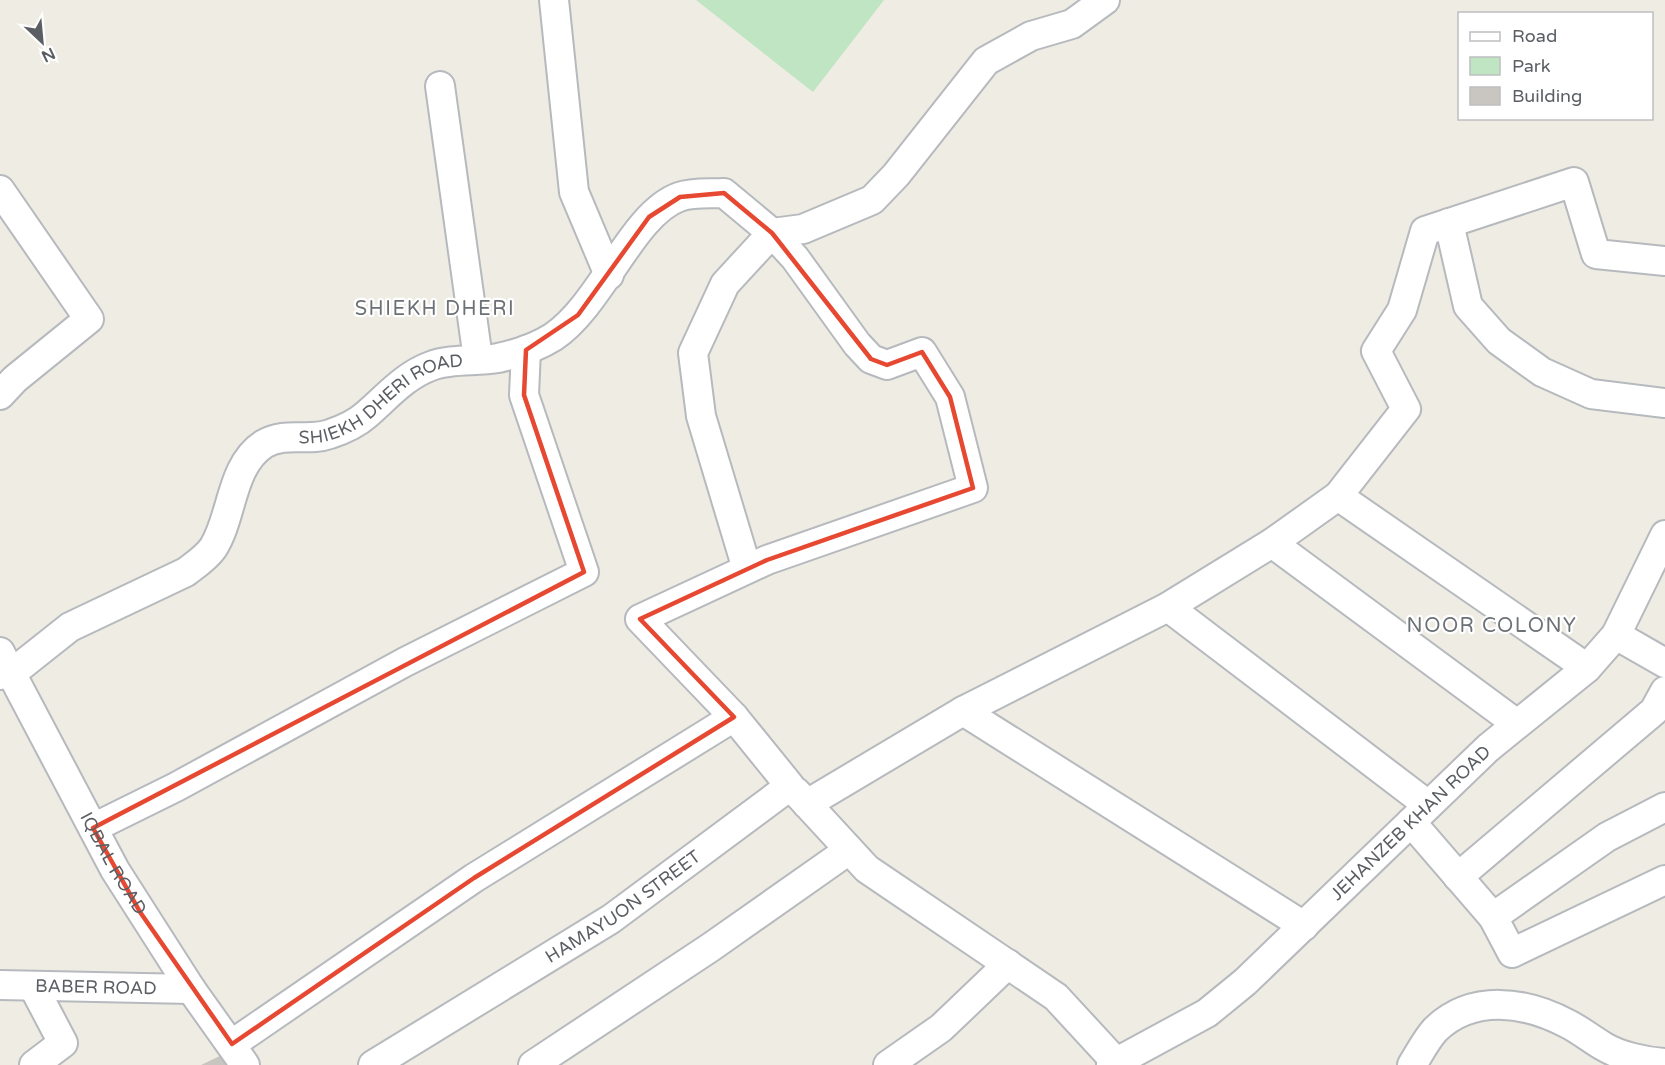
<svg xmlns="http://www.w3.org/2000/svg" width="1665" height="1065" font-family="'Varela Round',sans-serif">
<rect width="100%" height="100%" fill="#eeece3"/>
<!-- green -->
<path fill="#c0e5c2" d="M696,0H884L813,92Z"/>
<!-- building -->
<path fill="#c9c6c1" d="M224,1054L229,1065H201Z"/>
<g fill="none" stroke-linecap="round" stroke-linejoin="round">
<!-- minor casing -->
<g stroke="#b6b9bd" stroke-width="32">
<g id="minor">
<path d="M554,0L574,192L609,275"/>
<path d="M440,86L478,359"/>
<path d="M0,190L89,319L15,379L0,395"/>
<path d="M1449,223L1468,306L1499,341L1542,372L1591,394L1665,403"/>
<path d="M1338,496L1587,668"/>
<path d="M1272,543L1517,724"/>
<path d="M1168,607L1428,805"/>
<path d="M1616,635L1665,663"/>
<path id="s1" d="M0,652L115,870L191,989L245,1065"/>
<path id="s2" d="M0,675L12,673L70,627L186,572C195,565 206,558 213,548C233,517 230,466 264,444C286,431 308,442 330,434C342,430 357,423 366,415C387,397 404,376 431,366C452,358 476,362 498,358C517,354 537,347 553,337C602,304 632,214 679,197C693,192 710,194 724,193L772,233L803,229L872,200L896,175L986,61L1031,36L1072,24L1105,0"/>
<path d="M963,711L1168,607L1272,543L1338,496L1406,409L1376,351L1402,310L1425,231L1574,182L1596,254L1665,261"/>
<path d="M796,792L867,869L1056,997L1116,1062"/>
<path d="M807,804L963,711L1304,926"/>
<path d="M1411,822L1493,917L1607,837L1665,807"/>
<path d="M93,828L176,787L405,662L584,572L524,395L526,350"/>
<path d="M1458,877L1654,711L1665,691"/>
<path d="M1493,917L1512,953L1665,880"/>
<path id="s3" d="M0,985L191,989"/>
<path d="M33,986L63,1043L34,1065"/>
<path d="M232,1044L474,878L734,717L640,619L767,560L973,488L950,397L922,352L887,365L871,359L857,344L795,258L772,233L725,284L693,353L701,416L747,569"/>
<path id="s4" d="M373,1065L611,919L790,786L734,717"/>
<path d="M533,1065L711,947L849,850"/>
<path d="M888,1065L941,1028L1008,964"/>
<path id="s5" d="M1111,1065L1207,1013L1245,982L1488,748L1587,668L1616,635L1665,535"/>
<path d="M1412,1065C1419,1054 1426,1040 1435,1030C1472,994 1525,1001 1568,1024C1580,1030 1591,1039 1603,1046C1619,1056 1646,1062 1665,1063"/>
</g>
</g>
<!-- minor -->
<use href="#minor" stroke="#fff" stroke-width="28"/>
</g>
<!-- marked area -->
<path fill="none" stroke="#e74831" stroke-width="4.5" stroke-linejoin="round" d="M724,193L772,233L871,359L887,365L922,352L950,397L973,488L767,560L640,619L734,717L474,878L232,1044L140,912L93,828L584,572L524,395L526,350L578,315L649,217L680,197Z"/>
<g text-anchor="middle" stroke-width="4.5" stroke-linejoin="round" paint-order="stroke">
<!-- street labels -->
<g font-size="18" fill="#5b5f64" stroke="#fff">
<text dy="6" stroke="none"><textPath href="#s2" startOffset="498">SHIEKH DHERI ROAD</textPath></text>
<text dy="6" stroke="none"><textPath href="#s5" startOffset="388">JEHANZEB KHAN ROAD</textPath></text>
<text dy="6" stroke="none"><textPath href="#s1" startOffset="240">IQBAL ROAD</textPath></text>
<text dy="6" stroke="none"><textPath href="#s4" startOffset="296">HAMAYUON STREET</textPath></text>
<text dy="6" stroke="none"><textPath href="#s3" startOffset="96">BABER ROAD</textPath></text>
</g>
<!-- neighbourhood labels -->
<g font-size="20" letter-spacing="1.5" fill="#6c7176" stroke="#fff">
<text x="435" y="315">SHIEKH DHERI</text>
<text x="1492" y="632">NOOR COLONY</text>
</g>
</g>
<!-- legend -->
<rect x="1458" y="12" width="195" height="108" fill="#ffffff" stroke="#bdbfc1" stroke-width="1.5"/>
<rect x="1470" y="32" width="30" height="9" fill="#ffffff" stroke="#bdbfc1" stroke-width="1.5"/>
<text x="1512" y="42" font-size="18" fill="#5b5f64">Road</text>
<rect x="1470" y="57" width="30" height="18" fill="#c0e5c2" stroke="#bdbfc1" stroke-width="1.5"/>
<text x="1512" y="72" font-size="18" fill="#5b5f64">Park</text>
<rect x="1470" y="87" width="30" height="18" fill="#c9c6c1" stroke="#bdbfc1" stroke-width="1.5"/>
<text x="1512" y="102" font-size="18" fill="#5b5f64">Building</text>
<!-- north arrow -->
<g transform="translate(42 42) rotate(154)" stroke="#ffffff" stroke-width="4.5" paint-order="stroke">
<path d="M0-4.5L10 22L0 15L-10 22Z" fill="#5b5f64"/>
<text y="-9" font-size="16" font-weight="bold" text-anchor="middle" fill="#5b5f64">N</text>
</g>
</svg>
